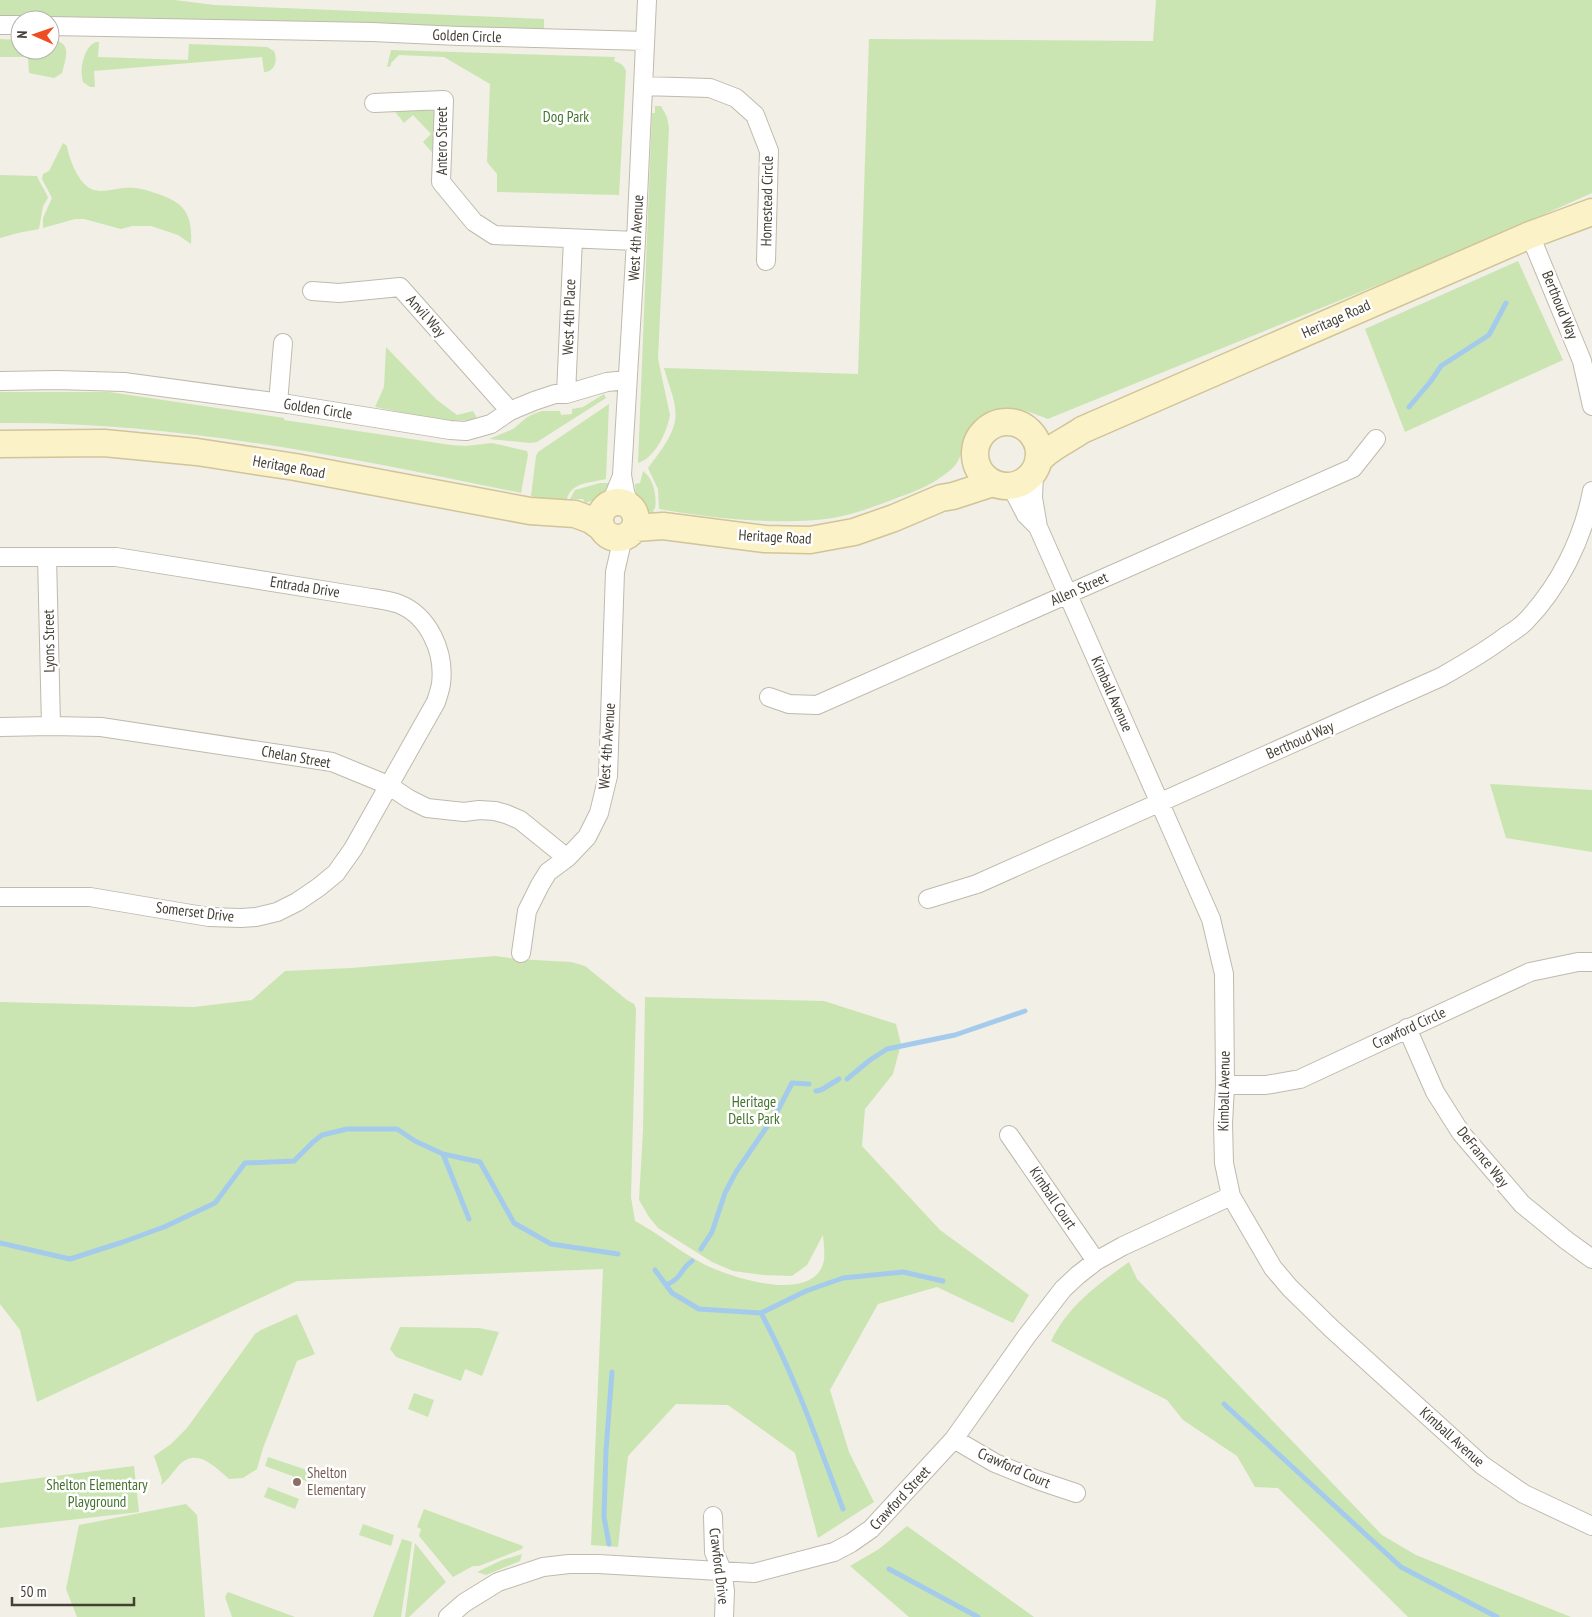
<svg xmlns="http://www.w3.org/2000/svg" width="1592" height="1617" font-family="'PT Sans Narrow',sans-serif">
<rect width="100%" height="100%" fill="#f2efe6"/>
<!-- green -->
<path fill="#cae5b1" d="M0,0H174L215,5L544,19V31L135,21L0,15Z
M1156,0H1592V193L1459,252L1055,416L1048,419C1030,412 1011,404 993,411C983,415 972,423 967,432C965,435 965,440 964,443C961,456 958,465 948,472C932,485 914,492 894,499C874,507 854,514 833,518C782,526 710,518 659,509L658,489L648,468C658,454 672,438 675,421C678,404 668,384 664,368L858,374L869,39L1153,41Z
M0,39L20,40V50H50V40C73,41 66,57 62,73L54,78L29,73L28,57H0Z
M96,42H99L98,57L188,60L189,44L267,47L274,51C278,60 275,72 264,72L262,57L94,71L95,87H90L83,82C79,70 84,46 96,42Z
M391,50L615,57L614,61C620,63 624,65 626,71L619,195L497,192V174L487,162L490,84L444,57L399,55L391,63V66L387,67Z
M655,106H661L667,117L669,128L658,359L670,415C667,432 655,458 638,463L652,113H655Z
M393,109H437L436,157L423,142L431,134L413,115L404,123Z
M63,143L67,146C69,159 79,186 94,190C104,193 116,188 125,188C135,187 143,189 152,192C182,201 193,211 191,244L178,235L151,226H132L121,229L84,219H75L43,228V218L52,198L42,179L43,174L49,171Z
M0,175L37,176C40,184 45,189 48,198L43,206L39,229L18,233L0,238Z
M1518,261L1563,360L1405,432L1365,329Z
M386,347L437,400L457,415L473,411L477,418L470,420L444,421L375,407L384,387Z
M28,392H109L284,418V420L451,445L465,446L492,443L527,451L528,455L521,493C350,458 176,421 0,423V392Z
M604,394L606,398L537,442L530,443L489,439L513,429L526,418L533,414L542,411H560L561,415L572,414V409L583,407Z
M609,404L606,479C591,483 571,482 567,499H542L531,496L536,456L538,452Z
M643,471C654,479 657,496 655,509H654L653,513C640,507 635,497 635,484L640,483Z
M600,483H610C605,495 596,500 585,503L583,499H570L575,490Z
M1490,784L1592,790V852L1506,838Z
M495,956L517,959L571,962L585,966L627,1000L634,1004L636,1009L631,1197L635,1221C658,1233 677,1250 700,1262C725,1276 798,1300 819,1272C827,1262 824,1248 823,1235L807,1265L792,1276L763,1275L733,1271L712,1262L658,1228L649,1217L639,1200L643,1130L645,997L824,1001L896,1024L901,1044L893,1074L865,1109L862,1146L940,1230L1029,1295L1013,1323L937,1287L878,1304L830,1390L849,1452L874,1502L818,1538L795,1453L728,1405L676,1404L628,1456L618,1547L591,1545L603,1269L297,1281L37,1402L20,1330L0,1304V1002L194,1007L252,1000L285,971L351,968Z
M1129,1262L1137,1279L1382,1535L1416,1555L1571,1617H1408L1278,1488L1255,1487L1237,1456L1183,1420L1167,1400L1051,1341C1069,1305 1097,1285 1129,1262Z
M297,1314L315,1354L297,1361L263,1448L257,1469L243,1478L229,1479C215,1467 197,1447 179,1465C173,1472 168,1480 161,1485L162,1480L154,1456L171,1444L187,1428L255,1334L261,1330Z
M400,1327L479,1328L499,1332L482,1376L465,1369L461,1381L396,1357L390,1349Z
M414,1393L434,1400L428,1417L408,1409Z
M268,1457L310,1471L306,1481L265,1466Z
M134,1466L139,1512L0,1528V1483Z
M268,1487L299,1499L295,1509L264,1497Z
M186,1504L197,1515L205,1617H77L66,1589L79,1525Z
M424,1509L523,1546L522,1549L479,1566H473L453,1577L419,1536L421,1529L417,1527Z
M363,1524L394,1535L391,1546L359,1535Z
M907,1526L1034,1617H909L850,1566L879,1549Z
M402,1539L412,1542L401,1617H373Z
M415,1543L446,1582L409,1617H405Z
M522,1554L520,1561L486,1575L477,1572L502,1560Z
M228,1592L295,1617H232L225,1597Z"/>
<g fill="none" stroke-linecap="round" stroke-linejoin="round">
<!-- stream -->
<path stroke="#a5cbec" stroke-width="5" d="M1409,407L1431,381L1441,366L1489,335L1506,303
M847,1079L870,1060L887,1049L955,1035L1025,1011
M816,1091L821,1090L839,1079
M443,1154L469,1219
M0,1243L70,1259L123,1242L164,1227L215,1203L245,1163L294,1161L313,1142L322,1135L347,1129H397L415,1141L443,1154L480,1162L514,1223L551,1244L618,1254
M701,1249L712,1232L725,1193L736,1172L777,1112L792,1083L809,1084
M655,1270L672,1293L699,1309L761,1313L806,1291L843,1278L903,1272L943,1281
M666,1285C683,1278 680,1269 692,1261
M761,1313C795,1376 818,1443 843,1509
M1224,1404L1401,1567L1497,1617
M609,1544L604,1517L606,1450L612,1372
M889,1569L978,1617"/>
<!-- minor casing -->
<g stroke="#c0baac" stroke-width="20">
<path id="minor" d="M0,25H20
M50,26L372,32L459,36L645,41
M643,86L710,88L736,98L755,115L769,151L766,261
M374,103L444,100L441,182L474,222L494,235L636,241
M1530,235L1582,361L1592,406
M312,291L339,293L400,287L510,411
M0,381L57,380L124,382L288,404L450,430L466,431L491,424L510,411L534,401L555,394H566L607,382L627,380
M566,394L573,239
M278,403L283,343
M1034,473L1033,498L1038,527L1211,919L1224,974L1225,1085L1223,1124L1224,1163L1231,1196L1273,1268L1290,1288L1332,1329L1482,1465L1524,1494L1592,1526
M1006,487L1014,492L1026,515L1036,525
M611,503L622,476
M629,505L625,492L622,475L636,241L647,0
M0,557H116L365,597C376,599 389,600 399,604C429,616 445,652 441,684C440,690 438,696 436,702L353,849L336,873L319,887L297,902L277,912L256,917L241,918L209,917L90,897H0
M47,557L51,726
M769,697L789,704L817,705L1353,468L1376,439
M0,727L51,726L101,727L332,762L388,785L409,799L427,808L464,812L479,810L495,811L506,814L520,820L567,858
M928,899L977,884L1441,677C1464,664 1485,652 1506,636C1512,632 1519,628 1525,622C1559,587 1583,539 1592,491
M521,953L527,911L540,885L548,872L567,858L587,837L599,813L608,776L615,572L621,546L626,536
M1407,1028L1435,1092L1461,1133L1522,1204L1566,1240L1592,1259
M1225,1085H1266L1300,1079L1530,972L1578,962H1592
M1009,1135L1096,1261
M954,1439L995,1463L1040,1481L1076,1493
M713,1516L714,1552L722,1570L725,1591L724,1617
M448,1617L464,1603L498,1582L543,1567L569,1564H598L754,1573L834,1552L851,1543L871,1529L954,1439L1026,1337L1063,1289L1078,1275L1096,1261L1123,1246L1231,1196"/>
</g>
<!-- secondary casing -->
<g stroke="#d0c498" stroke-width="29">
<path id="secondary" d="M975 454a32 32 0 1 1 64 0a32 32 0 1 1-64 0Z
M0,444L104,443L197,452L295,467L530,511L575,514L591,520L601,527
M1038,461C1048,448 1068,440 1082,430L1530,235L1592,212
M600 520a18 18 0 1 1 36 0a18 18 0 1 1-36 0Z
M635,528L663,526L765,539L810,540L854,532L894,518L941,498L953,496L993,483"/>
</g>
<!-- minor -->
<use href="#minor" stroke="#fff" stroke-width="18"/>
<!-- secondary -->
<use href="#secondary" stroke="#fcf2c7" stroke-width="26"/>
</g>
<!-- markers -->
<circle fill="#8d6e63" stroke="#fff" stroke-width="2" cx="297" cy="1482" r="5"/>
<g text-anchor="middle" stroke-width="5" stroke-linejoin="round" paint-order="stroke">
<!-- street labels -->
<g font-size="15" fill="#454036" stroke="#fff">
<text transform="translate(467 36) rotate(2)" y="5">Golden Circle</text>
<text transform="translate(442 141) rotate(-90)" y="5">Antero Street</text>
<text transform="translate(767 201) rotate(-89)" y="5">Homestead Circle</text>
<text transform="translate(636 238) rotate(-87)" y="5">West 4th Avenue</text>
<text transform="translate(1560 305) rotate(68)" y="5">Berthoud Way</text>
<text transform="translate(426 316) rotate(48)" y="5">Anvil Way</text>
<text transform="translate(569 317) rotate(-88)" y="5">West 4th Place</text>
<text transform="translate(1336 319) rotate(-24)" y="5">Heritage Road</text>
<text transform="translate(318 409) rotate(9)" y="5">Golden Circle</text>
<text transform="translate(289 467) rotate(10)" y="5">Heritage Road</text>
<text transform="translate(775 537) rotate(3)" y="5">Heritage Road</text>
<text transform="translate(305 587) rotate(9)" y="5">Entrada Drive</text>
<text transform="translate(1079 589) rotate(-24)" y="5">Allen Street</text>
<text transform="translate(49 641) rotate(-91)" y="5">Lyons Street</text>
<text transform="translate(1112 694) rotate(66)" y="5">Kimball Avenue</text>
<text transform="translate(1300 740) rotate(-24)" y="5">Berthoud Way</text>
<text transform="translate(607 746) rotate(-86)" y="5">West 4th Avenue</text>
<text transform="translate(296 757) rotate(10)" y="5">Chelan Street</text>
<text transform="translate(195 912) rotate(7)" y="5">Somerset Drive</text>
<text transform="translate(1409 1028) rotate(-25)" y="5">Crawford Circle</text>
<text transform="translate(1224 1091) rotate(-89)" y="5">Kimball Avenue</text>
<text transform="translate(1483 1157) rotate(51)" y="5">DeFrance Way</text>
<text transform="translate(1053 1198) rotate(56)" y="5">Kimball Court</text>
<text transform="translate(1452 1437) rotate(42)" y="5">Kimball Avenue</text>
<text transform="translate(1014 1468) rotate(24)" y="5">Crawford Court</text>
<text transform="translate(900 1498) rotate(-47)" y="5">Crawford Street</text>
<text transform="translate(719 1566) rotate(83)" y="5">Crawford Drive</text>
</g>
<!-- park labels -->
<g font-size="15" fill="#43732c" stroke="#fff">
<text x="566" y="122">Dog Park</text>
<text x="754" y="1107">Heritage<tspan x="754" dy="17">Dells Park</tspan></text>
<text x="97" y="1490">Shelton Elementary<tspan x="97" dy="17">Playground</tspan></text>
</g>
<!-- education labels -->
<g font-size="15" fill="#785e54" stroke="#fff" text-anchor="start">
<text x="307" y="1478">Shelton<tspan x="307" dy="17">Elementary</tspan></text>
</g>
</g>
<!-- north arrow -->
<g transform="translate(35 35) rotate(272)"><circle r="24" fill="#ffffff" stroke="#b5b3af"/>
<path d="M0-4L9 19L0 12L-9 19Z" fill="#ef4d21"/>
<text y="-8" font-size="14" font-weight="bold" text-anchor="middle" fill="#454036">N</text>
</g>
<!-- scale -->
<path d="M12 1597v8h122v-8" fill="none" stroke="#454036" stroke-width="2.5"/>
<text x="20" y="1597" font-size="15" fill="#454036" stroke="#ffffff" stroke-width="4" paint-order="stroke">50 m</text>
</svg>
